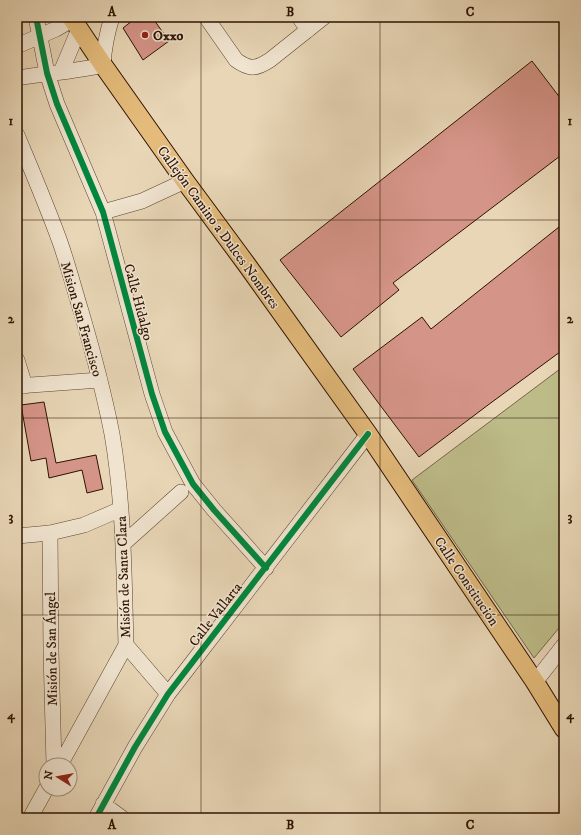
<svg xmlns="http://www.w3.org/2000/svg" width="581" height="835" font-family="'IM FELL DW Pica',serif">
<rect width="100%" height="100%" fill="#e8d6b6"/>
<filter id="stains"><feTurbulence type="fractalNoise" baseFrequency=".005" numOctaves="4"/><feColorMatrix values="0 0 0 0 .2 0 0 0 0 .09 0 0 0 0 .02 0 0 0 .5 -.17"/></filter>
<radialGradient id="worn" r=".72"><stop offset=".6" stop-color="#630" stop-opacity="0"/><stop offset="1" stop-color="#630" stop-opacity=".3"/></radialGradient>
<!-- green -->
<path fill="#bdbc89" stroke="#756745" d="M564,366V622L534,658L412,480Z"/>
<!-- building -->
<path fill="#d59488" stroke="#2d1201" d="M137,17H152L169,41L143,60L123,28Z
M532,61L564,103V153L393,283L399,290L341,337L280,260Z
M564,223V349L488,405L419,457L353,369L422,317L431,329Z
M44,402L56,463L96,455L103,489L87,493L82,470L49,478L46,458L31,461L21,405Z"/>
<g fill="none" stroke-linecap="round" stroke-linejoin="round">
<!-- minor casing -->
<g stroke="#5c432e" stroke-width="16">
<path id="minor" d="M36,17L47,73L57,104L103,212L152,394L165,432L193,484L214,510L266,568
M206,17L236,60C250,70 256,69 270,60L324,17
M299,17L308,30
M17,46L56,29L73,19
M61,72L79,29
M17,78C46,73 75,72 103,65C104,48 107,33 112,17
M17,135C32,171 47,206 60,242C68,265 74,288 81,311C93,352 104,393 112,434C124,504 124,575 126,645
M103,212L142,201L185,181
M17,360L25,386
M17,386L100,380
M50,533L51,651L54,765
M17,536L50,533L84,525L121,509
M123,544L181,492
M126,645L168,694
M535,682L564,645
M60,765L126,645
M103,804L122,818
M30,818L46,789
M96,818L135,747L168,694L368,434"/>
</g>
<!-- major casing -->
<g stroke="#2d1201" stroke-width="20">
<path id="major" d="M71,17L103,65L185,181L247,265L368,434L535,682L564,729"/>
</g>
<!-- minor -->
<use href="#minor" stroke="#f0e4d0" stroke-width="15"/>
<!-- major -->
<use href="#major" stroke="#e4bb7b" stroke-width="18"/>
<!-- cycleway casing -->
<g stroke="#f0e4d0" stroke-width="8">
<path id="cycleway" d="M36,17L47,73L57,104L103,212L152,394L165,432L193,484L214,510L266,568
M96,818L135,747L168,694L368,434"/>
</g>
<!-- cycleway -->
<use href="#cycleway" stroke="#00873e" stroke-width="6"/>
</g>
<!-- grid -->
<path fill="none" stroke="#2d1201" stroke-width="1" stroke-opacity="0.55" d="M201,17V818M380,17V818M17,220H564M17,418H564M17,615H564"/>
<!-- markers -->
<circle fill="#8f2418" stroke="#f0e4d0" stroke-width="1.5" cx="145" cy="35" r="4"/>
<g text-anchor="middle" stroke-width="3" stroke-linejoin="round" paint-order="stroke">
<!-- poi labels -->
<g font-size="14" font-weight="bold" fill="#2d1201" stroke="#f0e4d0" text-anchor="start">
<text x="153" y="40">Oxxo</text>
</g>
<!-- street labels -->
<g font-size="14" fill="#2d1201" stroke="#f0e4d0">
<text transform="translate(219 227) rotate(54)" y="5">Callejón Camino a Dulces Nombres</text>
<text transform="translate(139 302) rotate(75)" y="5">Calle Hidalgo</text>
<text transform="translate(82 319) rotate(74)" y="5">Mision San Francisco</text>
<text transform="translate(123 577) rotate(-92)" y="5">Misión de Santa Clara</text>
<text transform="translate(467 581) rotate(56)" y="5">Calle Constitución</text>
<text transform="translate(215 614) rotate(-52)" y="5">Calle Vallarta</text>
<text transform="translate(51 649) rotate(-91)" y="5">Misión de San Ángel</text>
</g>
</g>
<!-- margin -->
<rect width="581" height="835" fill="none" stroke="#e8d6b6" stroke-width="44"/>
<!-- north arrow -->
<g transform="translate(58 777) rotate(281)"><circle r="19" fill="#f0e4d0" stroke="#a2907d"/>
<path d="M0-3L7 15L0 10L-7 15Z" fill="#8f2418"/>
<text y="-6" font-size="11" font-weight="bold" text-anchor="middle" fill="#2d1201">N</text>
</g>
<rect x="22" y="22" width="537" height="791" fill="none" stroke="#2d1201" stroke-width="1.5"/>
<g font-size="13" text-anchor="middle" font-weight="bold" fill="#2d1201">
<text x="112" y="16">A</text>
<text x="290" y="16">B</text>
<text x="470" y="16">C</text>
<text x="11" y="125">1</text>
<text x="570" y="125">1</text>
<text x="11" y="323">2</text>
<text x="570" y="323">2</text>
<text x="11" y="521">3</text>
<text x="570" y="521">3</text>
<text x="11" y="719">4</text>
<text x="570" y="719">4</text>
<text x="112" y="829">A</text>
<text x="290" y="829">B</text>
<text x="470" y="829">C</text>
</g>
<rect width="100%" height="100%" filter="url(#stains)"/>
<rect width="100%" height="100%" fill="url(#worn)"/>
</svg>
